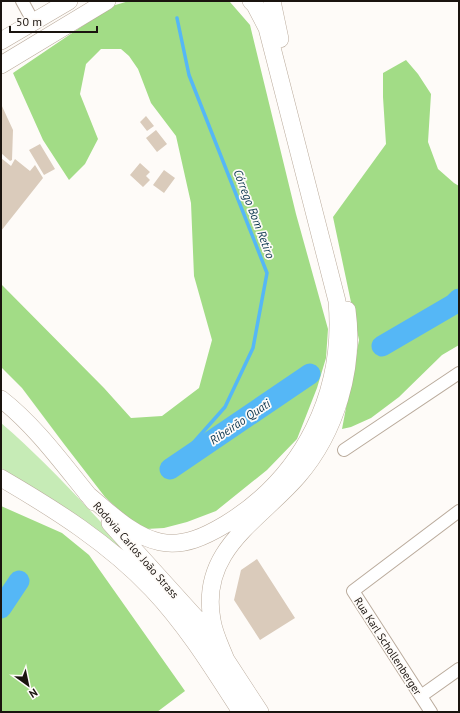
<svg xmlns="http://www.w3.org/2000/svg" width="460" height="713" font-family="'PT Sans',sans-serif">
<rect width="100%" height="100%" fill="#fefbf8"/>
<!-- green -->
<path fill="#c6ebb6" d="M1,423C47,462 88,509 130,553L125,558L64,511L1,468Z"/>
<!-- forest -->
<path fill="#a2dc86" d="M129,1H228L230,2L250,25L296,214L328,329L326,358L317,388L297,439L267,470L216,511L187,522L164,528L146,529L133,523L105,497L64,444L22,388L1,367V284L104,388L131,418L162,416L199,388L212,340L194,276L191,203L176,136L151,103L138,69L129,56L121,49H101L86,64L80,94L98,139L85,164L69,180L43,140L13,73L112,6Z
M406,60L418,74L431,94L428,142L438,169L454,183L459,186V345L442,355L399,397L371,418L351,427L342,429L359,340L333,217L386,144L383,97V73Z
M1,506L62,533L89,555L185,691L157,712H1Z"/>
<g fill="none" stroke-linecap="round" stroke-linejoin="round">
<!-- stream -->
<path stroke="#55b7f6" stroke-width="3.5" d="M170,469L225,407L253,348L267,273L189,75L177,18"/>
<!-- river -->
<path stroke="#55b7f6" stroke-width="21" d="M382,346L454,304L459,299
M170,469L310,374
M1,608L19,581"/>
</g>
<!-- building -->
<path fill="#dacbbb" d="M1,104L13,130L12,160L10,161L1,153Z
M146,116L154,126L147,131L140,122Z
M156,130L167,144L157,152L146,138Z
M40,144L55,169L44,175L29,150Z
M1,158L11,166L15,159L30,171L35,165L43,178L1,231Z
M140,163L150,172L146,176L150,180L143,187L130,175Z
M164,170L175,178L164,193L153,185Z
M257,559L295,618L260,640L234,600L241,570Z"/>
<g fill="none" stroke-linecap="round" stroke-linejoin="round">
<!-- minor casing -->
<g stroke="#baab9c" stroke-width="14">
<path id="minor" d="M22,1L34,23
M344,450L459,373
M421,696L459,669
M431,712L353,591L459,511"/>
</g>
<!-- highway casing -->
<g stroke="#baab9c" stroke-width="18">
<path id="highway" d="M272,1L280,39
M1,41L69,1
M1,65L107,1
M1,399C37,427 65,467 94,502
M1,478C56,510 108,543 152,589C187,626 214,670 241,712
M87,494C109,512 132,536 160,542C184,547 206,536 226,524C304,476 345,393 337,301L267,28L255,5L251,1
M110,523L196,618L226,660L260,712
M226,660C221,647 214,634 212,620C199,550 259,521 298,476C336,432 355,368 347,310"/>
</g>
<!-- minor -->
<use href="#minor" stroke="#fff" stroke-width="12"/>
<!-- highway -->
<use href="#highway" stroke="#fff" stroke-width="17"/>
</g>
<g text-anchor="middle" stroke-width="3.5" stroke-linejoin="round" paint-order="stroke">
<!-- street labels -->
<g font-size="11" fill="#1a140f" stroke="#fefbf8">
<text transform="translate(136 550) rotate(49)" y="4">Rodovia Carlos João Strass</text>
<text transform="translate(388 646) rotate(57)" y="4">Rua Karl Schollenberger</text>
</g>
<!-- water labels -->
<g font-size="12" font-style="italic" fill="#0e3851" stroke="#fefbf8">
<text transform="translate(254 214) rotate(69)" y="4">Córrego Bom Retiro</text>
<text transform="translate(240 422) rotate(-34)" y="4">Ribeirão Quati</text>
</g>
</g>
<!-- border -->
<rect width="460" height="713" fill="none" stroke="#1a140f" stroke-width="4"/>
<!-- north arrow -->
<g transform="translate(28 685) rotate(147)" stroke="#fefbf8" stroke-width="3" paint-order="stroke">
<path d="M0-3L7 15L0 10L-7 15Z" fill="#1a140f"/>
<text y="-6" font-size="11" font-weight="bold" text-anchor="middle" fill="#1a140f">N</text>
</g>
<!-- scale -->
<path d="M10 26v6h87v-6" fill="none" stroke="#1a140f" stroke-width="2"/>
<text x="16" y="26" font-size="12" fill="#1a140f" stroke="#fefbf8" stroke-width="3" paint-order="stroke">50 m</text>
</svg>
